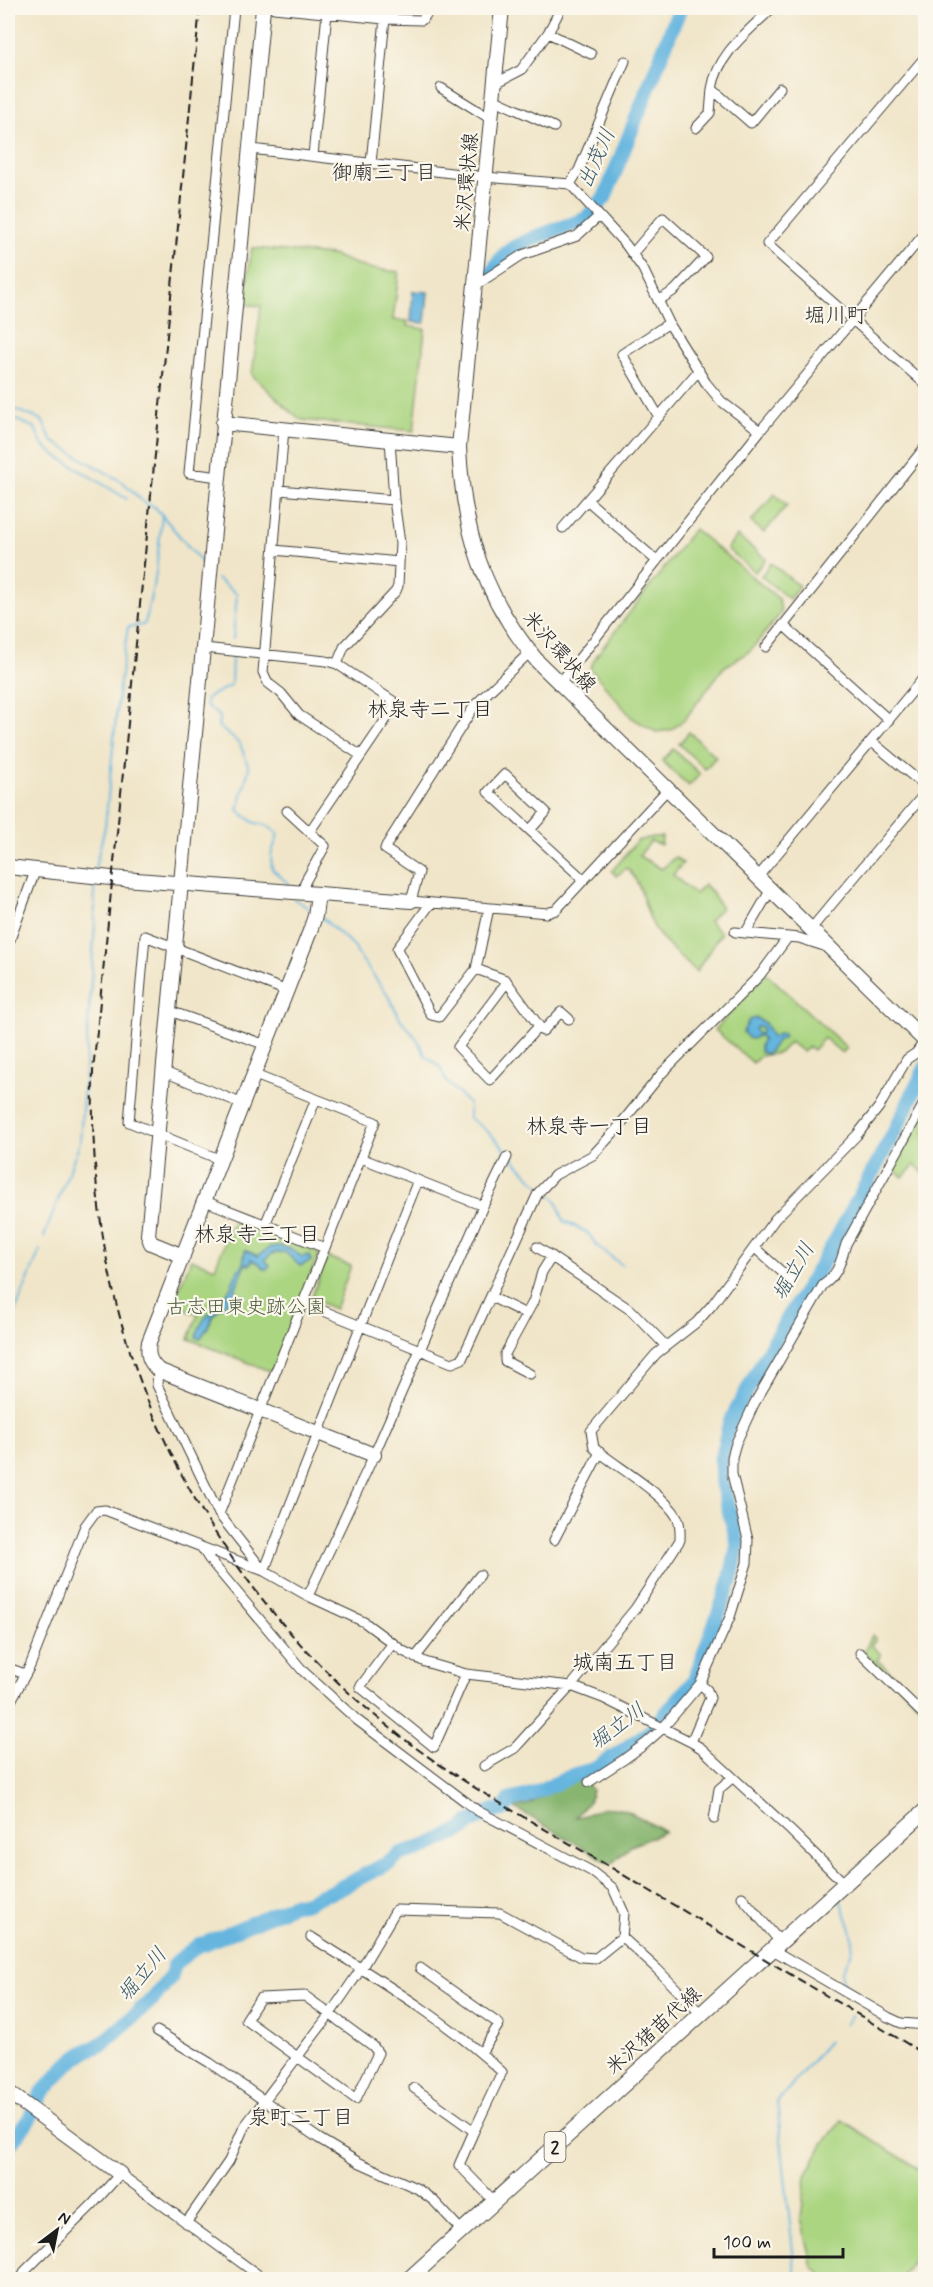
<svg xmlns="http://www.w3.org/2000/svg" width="933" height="2287" font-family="Mynerve,'Klee One',sans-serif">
<rect width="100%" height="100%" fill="#fbf7ec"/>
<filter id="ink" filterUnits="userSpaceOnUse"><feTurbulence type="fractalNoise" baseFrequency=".0167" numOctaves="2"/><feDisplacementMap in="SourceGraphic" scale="12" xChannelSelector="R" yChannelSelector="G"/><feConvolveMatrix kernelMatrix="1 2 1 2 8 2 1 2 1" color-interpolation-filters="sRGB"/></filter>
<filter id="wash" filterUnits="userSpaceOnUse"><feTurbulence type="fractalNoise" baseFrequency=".008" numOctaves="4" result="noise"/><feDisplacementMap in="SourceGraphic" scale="24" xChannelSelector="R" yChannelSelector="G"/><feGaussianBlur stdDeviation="1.35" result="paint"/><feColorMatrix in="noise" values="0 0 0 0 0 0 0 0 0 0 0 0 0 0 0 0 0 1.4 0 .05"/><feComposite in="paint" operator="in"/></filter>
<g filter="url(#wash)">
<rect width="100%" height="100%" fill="#f0e5c8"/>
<!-- green -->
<path fill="#abd581" stroke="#64784e" stroke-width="1.5" d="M252,248L332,255L366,268L399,272L393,320L408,321L407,326L425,329L414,431L302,420L291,412L252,375L261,306L244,304Z
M775,494L787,505L764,533L751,522Z
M694,529L779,599L781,613L750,651L724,667L685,719L671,730L656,732L632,718L590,668L597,655Z
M737,536L766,559L755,572L727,549Z
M771,563L799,586L789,599L761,576Z
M689,732L716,757L705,769L679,744Z
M673,749L700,774L689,786L662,761Z
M652,837H662L661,845L651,841L639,856L662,869L675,857L683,863L673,875L695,894L704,885L711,891L721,908L709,921L721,933L696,972C683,958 663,944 654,927C642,906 645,887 627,868L616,876L612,871L637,841Z
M766,973L847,1048L842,1053L824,1038L813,1050L809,1047L803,1052L790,1042L779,1053L760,1056L753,1063L715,1030Z
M925,1109V1174L915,1165L903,1177L892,1169Z
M234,1219L319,1253L272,1372L189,1339L198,1315L173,1304L191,1259L215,1268Z
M327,1257L351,1266L335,1309L314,1300L312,1296Z
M872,1635L876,1639L871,1645L881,1654L877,1660L925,1702V1710L864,1653Z
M842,2120L925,2173V2242L901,2279H826L813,2267L801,2219L806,2176L823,2144Z"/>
<!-- forest -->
<path fill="#88b66f" stroke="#526946" stroke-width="1.5" d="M572,1780L586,1782L592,1790L590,1800L576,1817C585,1817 590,1812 598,1809C623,1803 644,1820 664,1832L631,1846L611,1864L513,1807L527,1805Z"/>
<!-- water -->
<path fill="#65b5df" stroke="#40687e" stroke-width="1.5" d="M413,291L428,292L425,323L411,322Z
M756,1018L765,1023L772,1037L782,1033L784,1037L777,1041L767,1054L760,1052V1044L763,1040L759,1034L763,1030L761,1027L757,1026L755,1029L758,1036L752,1039L748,1038L743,1032L749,1020Z
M281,1246L293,1250L302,1257L309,1255L311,1261L300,1266L285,1252L271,1254L265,1260L270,1265L267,1269H263L260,1264L251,1259L252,1262L249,1265L246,1264L243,1268L233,1296L213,1315L207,1329L200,1339L196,1337C203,1313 215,1311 228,1292C234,1283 234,1272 243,1264L245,1250L258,1256L270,1247Z"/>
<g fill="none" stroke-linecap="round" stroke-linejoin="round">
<!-- stream -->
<path stroke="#65b5df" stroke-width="2" d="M8,407L42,420L52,441L124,483L144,503L155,507L203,564
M8,416L35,428L42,444L52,453L127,499
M217,579L237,594L233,639
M232,654L231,685L207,698L206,705L220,717L218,726L240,744L249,768L238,810L253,822L268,826L278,834L271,856L272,869L291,886
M95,868L105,827L119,688L128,627L143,625L145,623L156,573L162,514
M294,899L310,909
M321,917L355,947L357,953L387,994L401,1020L417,1039L426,1056L440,1067L446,1081L469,1104V1118C498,1135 515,1165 541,1187
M545,1191L556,1200L564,1221L588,1233L597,1246L622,1265
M44,1237L80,1142L95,924L94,882
M8,1330L40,1250
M840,1898C844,1917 858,1933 851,1953C849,1960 844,1967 841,1974L845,1984L859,1993
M845,2024L851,2016
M796,2280L777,2102L829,2041"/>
<!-- river -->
<path stroke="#65b5df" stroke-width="15" d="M491,273L503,256L513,248L536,237L586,219L605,197L680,8
M8,2147L30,2118L42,2093L68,2064L88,2050L101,2045L154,1998L171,1976L175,1964L180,1959L200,1944H204L295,1904C309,1906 317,1894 330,1893L390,1862L400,1854L427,1846L463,1829L469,1823L493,1811L505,1809L510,1800L527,1796L577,1774L595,1769L651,1731L694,1681L730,1582L738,1544L722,1483L721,1460L730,1422L774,1341L832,1247L896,1129L926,1067"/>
</g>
</g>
<g filter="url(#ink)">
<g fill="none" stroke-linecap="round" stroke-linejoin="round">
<!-- street casing -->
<g stroke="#3c3a36" stroke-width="11">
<path id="street" d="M274,8L384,19L422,20L431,8
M772,8C748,32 718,53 712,89L751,123L780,88
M548,33L591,54
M926,56L767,244L926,385
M494,84L521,70L548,33L561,8
M441,88L491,119
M493,99L554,127
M696,128L710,113L712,89
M251,149L485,177L570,184L579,170L625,61
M313,156L327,13
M371,163L386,8
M570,184L626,245L643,269L670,325L706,383L721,401L760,431
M632,254L663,218L706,257L675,290L658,301
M476,285L522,255L577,236L598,217
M659,417L622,354L669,323
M284,429L263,672L268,683L281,693L299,715L360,755
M219,477L189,473L234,8
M279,490L394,500
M587,500L657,561
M563,528L699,370
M274,550L399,562
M783,625L889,720
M766,647L926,446
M204,648L326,661L337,664L393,701L395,706L310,831
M530,652L475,705L386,846L385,849L419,872L411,901L547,913L556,910L667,790
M337,664L344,647L396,591L398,586L400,543L394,500L390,439
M559,684L760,431L926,232
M871,741L926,787
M287,811L325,846L305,882L303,893
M530,830L546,812L505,774L488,792L584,880
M757,878L926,675
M431,903L397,949L431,1015L439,1017L476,969
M489,908L476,969L506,980L507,982L539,1026L490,1080L458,1047L507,982
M810,930L926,792
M735,932L799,938L827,947
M746,932L770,891
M8,945L36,869
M167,1010L266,1045
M537,1028L543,1031L561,1012L569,1019
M162,1071L243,1104
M361,1158L483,1206
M221,1160L129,1122L145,936L287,991
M205,1201L325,1248
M265,1225L316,1099
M537,1247L632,1311L665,1345
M755,1248L791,1280
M491,1297L526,1314
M304,1303L452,1363L462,1359L538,1193L555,1175L593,1155L615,1131L662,1073L760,975L788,937
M158,1370L157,1385L219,1514L262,1569
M530,1374L505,1361V1354L533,1302L542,1272L552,1256
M219,1514L375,1122L255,1075
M554,1540L600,1452
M264,1571L418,1180
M308,1596L374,1455L483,1206L507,1157
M393,1643L360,1687L434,1747L466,1674
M860,1653L926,1717
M415,1658L480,1575
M8,1668L25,1674
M8,1706L30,1666L85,1526L96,1511L105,1510L264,1571L308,1596L364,1622L403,1651L425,1662L466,1674L571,1686L603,1698L691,1742L701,1748L791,1831L845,1884
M691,1742L710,1698L707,1690L700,1684
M484,1766L515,1748L571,1686L635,1609L680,1540C680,1532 681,1524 677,1517C663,1493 617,1467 594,1448L591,1431L656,1354L697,1322L712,1305L775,1219L857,1135L879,1107L907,1059L916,1053L926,1039
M589,1782L623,1760L645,1744L662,1729L700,1684L730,1617L747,1563L748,1540L732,1474V1457L736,1443L754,1404L823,1285C838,1275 841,1261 846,1244L926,1100
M714,1819L719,1789L732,1778
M742,1897L781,1943
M311,1937C376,1978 445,2019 502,2072L474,2131L414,2088
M622,1937L657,1969L702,2015
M773,1950L888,2017L901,2023L926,2025
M420,1968L499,2024L481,2053
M305,1996L373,2046L378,2053L356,2099L246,2020L260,1998Z
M157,2031L210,2063L318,2138L358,2162L418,2189L434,2201L462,2231
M474,2131L459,2165L494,2201
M186,2223L229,2161L244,2127L330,2014L361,1969L396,1910L500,1913L581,1957L596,1958L622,1937L624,1913L613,1888L591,1871L478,1811L357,1720L303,1671L209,1559L202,1548
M21,2280L25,2271L92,2205L120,2174L265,2280"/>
</g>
<!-- secondary casing -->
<g stroke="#3c3a36" stroke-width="16">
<path id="secondary" d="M502,8L459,447C463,531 483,597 538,662L926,1042
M223,423L459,447
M8,867L111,878L411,901
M318,894L315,916L310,931L149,1342C147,1355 149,1361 158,1370L374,1455
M183,1256L151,1243L148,1235L263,8
M8,2092L120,2174"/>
</g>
<!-- primary casing -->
<g stroke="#3c3a36" stroke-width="17">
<path id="primary" d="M408,2280L926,1810"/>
</g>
<!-- street -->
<use href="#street" stroke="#fff" stroke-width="9"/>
<!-- secondary -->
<use href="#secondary" stroke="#fff" stroke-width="14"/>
<!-- primary -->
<use href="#primary" stroke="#fff" stroke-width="15"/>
<!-- rail -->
<path stroke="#1c1c1c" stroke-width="2" stroke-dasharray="9 4.5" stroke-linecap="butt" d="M200,8L93,1071C92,1122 94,1173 101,1223C127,1419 235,1604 389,1727C455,1781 532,1821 605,1864C712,1928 819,1991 926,2055"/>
</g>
</g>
<g text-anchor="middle" stroke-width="4.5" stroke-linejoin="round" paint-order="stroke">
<!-- shield labels -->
<rect fill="#fbf7ec" stroke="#5f5e5a" stroke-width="1.5" x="544.5" y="2132" width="21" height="30" rx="4.5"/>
<g font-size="18" font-weight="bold" fill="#1c1c1c">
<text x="555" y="2153">2</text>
</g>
<!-- street labels -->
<g font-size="20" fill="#1c1c1c" stroke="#fbf7ec">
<text transform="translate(466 182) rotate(-85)" y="7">米沢環状線</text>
<text transform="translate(560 651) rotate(49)" y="7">米沢環状線</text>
<text transform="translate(653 2030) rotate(-42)" y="7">米沢猪苗代線</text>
</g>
<!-- park labels -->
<g font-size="20" fill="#4e5d3f" stroke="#fbf7ec">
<text x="246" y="1313">古志田東史跡公園</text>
</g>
<!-- water labels -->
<g font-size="21" font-style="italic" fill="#39596a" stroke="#fbf7ec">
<text transform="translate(596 158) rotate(-66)" y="7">出茂川</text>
<text transform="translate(793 1271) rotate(-60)" y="7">堀立川</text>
<text transform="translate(617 1726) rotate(-37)" y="7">堀立川</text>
<text transform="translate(142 1974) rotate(-50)" y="7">堀立川</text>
</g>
<!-- neighbourhood labels -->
<g font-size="21" fill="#1c1c1c" stroke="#fbf7ec">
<text x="384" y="179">御廟三丁目</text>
<text x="836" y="322">堀川町</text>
<text x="430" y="716">林泉寺二丁目</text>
<text x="589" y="1133">林泉寺一丁目</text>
<text x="257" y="1241">林泉寺三丁目</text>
<text x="625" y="1669">城南五丁目</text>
<text x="301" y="2124">泉町二丁目</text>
</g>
</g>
<!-- margin -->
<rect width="933" height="2287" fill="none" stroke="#fbf7ec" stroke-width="30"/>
<!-- north arrow -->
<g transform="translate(57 2230) rotate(32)" stroke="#fbf7ec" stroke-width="4.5" paint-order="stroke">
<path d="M0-4.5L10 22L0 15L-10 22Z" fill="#1c1c1c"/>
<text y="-9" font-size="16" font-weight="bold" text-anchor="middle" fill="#1c1c1c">N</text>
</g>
<!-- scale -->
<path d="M714 2248v9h129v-9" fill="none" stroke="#1c1c1c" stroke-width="3"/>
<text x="723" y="2248" font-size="18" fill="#1c1c1c" stroke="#fbf7ec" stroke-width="4.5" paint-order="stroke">100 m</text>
</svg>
